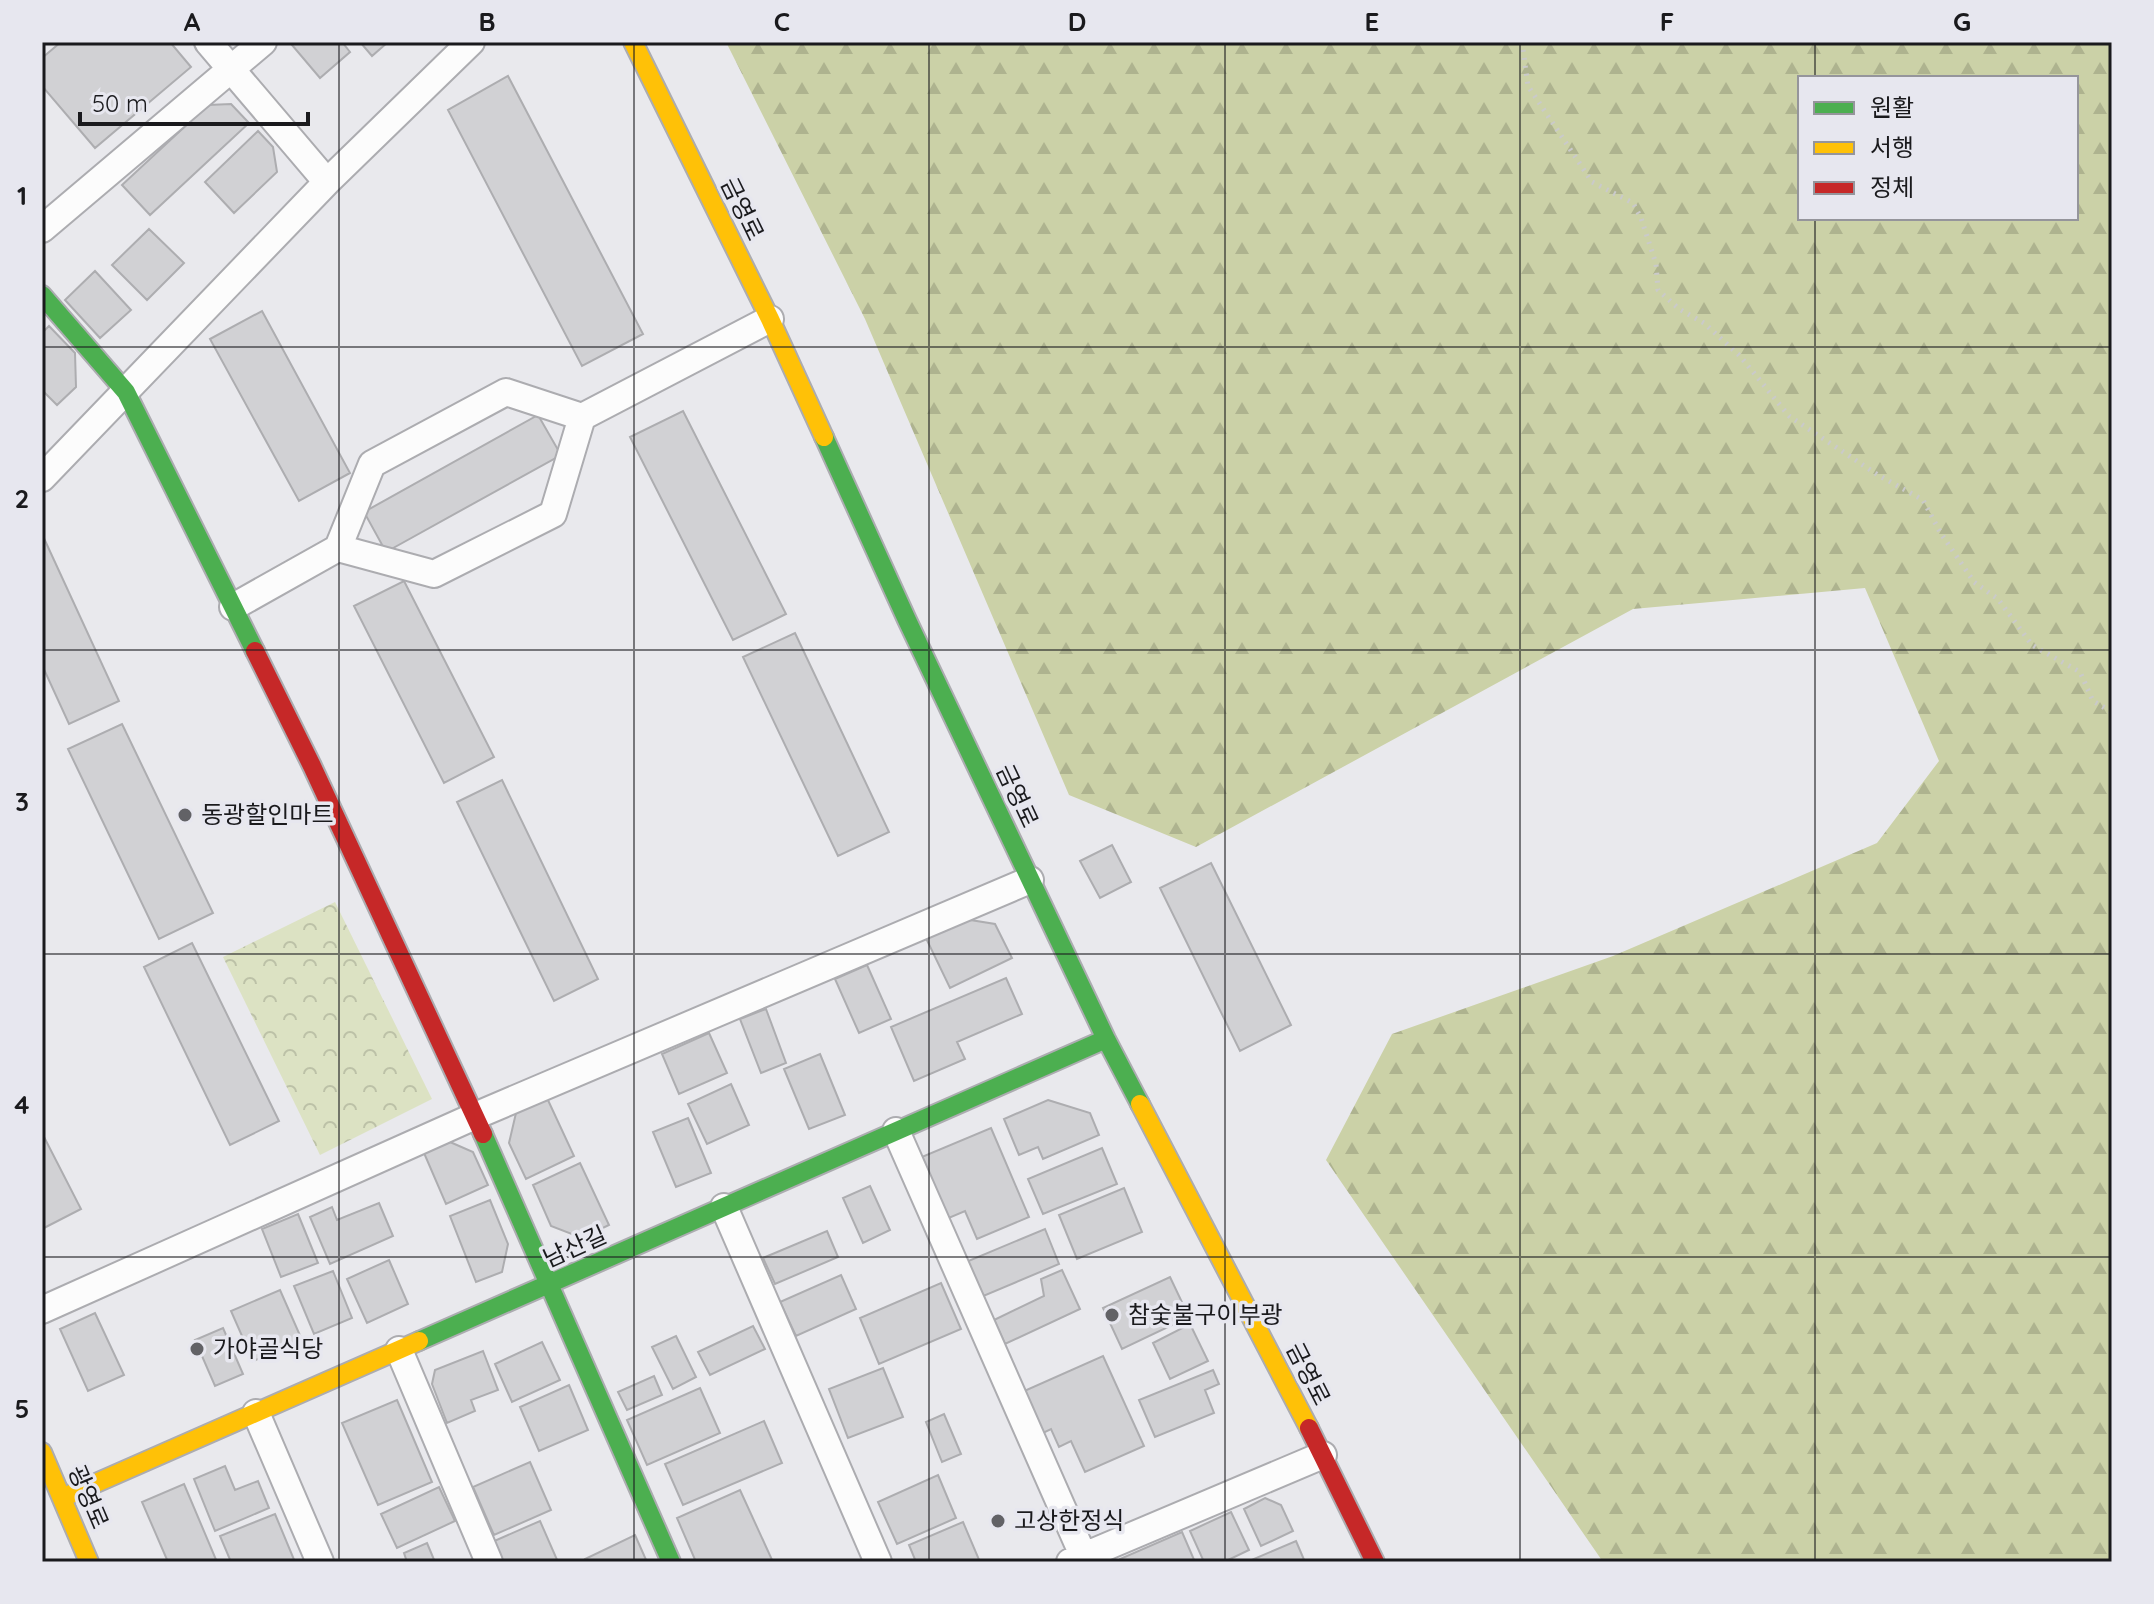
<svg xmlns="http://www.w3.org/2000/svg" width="2154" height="1604" font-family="Quicksand,'Noto Sans KR',sans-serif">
<defs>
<pattern id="forest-firs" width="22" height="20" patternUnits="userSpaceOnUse" patternTransform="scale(2)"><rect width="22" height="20" fill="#cbd1a7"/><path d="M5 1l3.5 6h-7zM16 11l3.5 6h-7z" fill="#aeb38f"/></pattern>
<pattern id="park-crowns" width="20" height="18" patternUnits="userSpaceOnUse" patternTransform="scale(2)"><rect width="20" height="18" fill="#dce2c3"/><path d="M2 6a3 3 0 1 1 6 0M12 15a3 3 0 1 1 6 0" fill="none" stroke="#bcc1a7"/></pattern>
</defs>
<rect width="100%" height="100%" fill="#e9e9ed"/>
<!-- forest -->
<path fill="url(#forest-firs)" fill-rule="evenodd" d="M726,42H2112V1562H1603L1326,1160L1392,1034L1613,956L1877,843L1939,761L1865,588L1633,609L1196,847L1069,795L865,319ZM1800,78H2076V218H1800Z"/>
<!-- park -->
<path fill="url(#park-crowns)" d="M335,902L432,1099L320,1155L223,957Z"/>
<!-- building -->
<path fill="#d1d1d4" stroke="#adadb0" stroke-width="2" d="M61,42H170L191,67L95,148L42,86V58Z
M295,42H342L350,52L320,78L292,45Z
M360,42H388L372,56Z
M508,76L643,334L582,366L448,110Z
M231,104L249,123L150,215L122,185L208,105Z
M258,131L273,147L277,172L234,213L205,182Z
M149,229L184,263L147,300L112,265Z
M95,271L131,310L100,338L65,300Z
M262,311L350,473L299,501L210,339Z
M49,326L75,353L76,387L57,405L42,390V333Z
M683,411L786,614L733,640L630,437Z
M538,415L561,455L386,552L364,512Z
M42,534L119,701L69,724L42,665Z
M404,581L494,757L444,783L354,606Z
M795,633L889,832L838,856L743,657Z
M122,724L213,913L159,939L68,749Z
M502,780L598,979L554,1001L457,802Z
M1112,845L1131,882L1100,898L1080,861Z
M1211,863L1291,1025L1240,1051L1160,888Z
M958,918L995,924L1012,958L950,988L924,934Z
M192,943L279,1121L230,1145L144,967Z
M867,965L891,1019L859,1033L835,979Z
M1006,978L1022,1014L957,1042L965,1059L914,1081L891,1027Z
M766,1009L786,1063L761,1073L740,1019Z
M709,1033L727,1073L679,1094L662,1054Z
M820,1054L845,1115L809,1129L784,1069Z
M731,1084L749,1125L707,1144L688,1104Z
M547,1098L574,1156L526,1179L509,1143L516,1113Z
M1048,1100L1090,1113L1099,1135L1043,1159L1038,1147L1019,1155L1004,1119Z
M688,1118L711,1173L676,1187L653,1132Z
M991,1128L1029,1217L977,1239L965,1211L944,1220L917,1159Z
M42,1133L81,1209L42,1229Z
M450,1142L473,1152L488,1185L446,1204L424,1153Z
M1102,1148L1117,1184L1043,1214L1028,1179Z
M580,1163L609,1225L582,1238L551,1226L533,1185Z
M870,1186L890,1230L863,1243L843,1198Z
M1124,1188L1142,1232L1077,1259L1059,1215Z
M490,1200L508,1244L502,1272L476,1282L450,1216Z
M379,1203L393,1236L330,1264L310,1217L332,1207L337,1220Z
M298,1214L318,1263L281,1277L262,1229Z
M1045,1229L1059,1264L981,1297L966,1262Z
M827,1231L838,1257L775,1284L763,1258Z
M389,1260L408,1304L367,1323L347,1279Z
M1062,1270L1080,1309L1005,1344L994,1320L1044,1296L1041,1279Z
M333,1271L352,1318L314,1334L294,1286Z
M841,1275L856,1309L796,1336L780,1302Z
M1170,1277L1189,1317L1122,1349L1103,1308Z
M941,1283L961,1329L879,1364L860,1318Z
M280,1290L302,1340L253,1361L231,1311Z
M95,1313L124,1375L88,1391L60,1329Z
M1190,1324L1208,1361L1170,1379L1153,1343Z
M753,1326L765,1349L710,1375L698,1352Z
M223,1328L243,1374L215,1386L195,1340Z
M676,1336L696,1377L673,1389L652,1347Z
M542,1342L560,1380L512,1402L495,1364Z
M483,1351L498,1390L471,1400L475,1411L447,1423L432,1384L435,1370Z
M1103,1356L1144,1446L1085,1472L1071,1441L1059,1447L1051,1429L1041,1434L1022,1392Z
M883,1368L903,1417L848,1438L829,1389Z
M1213,1370L1219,1384L1205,1390L1214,1413L1155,1437L1139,1400Z
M654,1376L662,1395L627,1410L618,1392Z
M569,1385L588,1430L539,1451L520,1407Z
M700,1388L720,1433L647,1465L627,1420Z
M397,1400L432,1482L378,1505L342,1423Z
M944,1414L961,1454L942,1462L926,1422Z
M764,1421L782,1463L683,1505L665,1464Z
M530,1462L551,1510L494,1535L473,1487Z
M225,1466L235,1490L258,1481L269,1508L215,1531L194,1479Z
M938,1475L956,1518L897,1544L878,1502Z
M184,1484L217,1562H168L142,1502Z
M439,1487L455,1521L397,1548L381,1514Z
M740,1490L773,1562H696L677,1518Z
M1265,1498L1281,1505L1293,1531L1261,1546L1244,1509Z
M1231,1512L1249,1550L1224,1562H1204L1190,1531Z
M275,1514L295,1562H231L220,1536Z
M540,1521L558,1562H501L492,1542Z
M963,1522L980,1562H916L909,1545Z
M1182,1532L1195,1562H1118L1120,1559Z
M635,1535L647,1562H586L585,1559Z
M1296,1541L1305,1562H1247Z
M427,1543L435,1562H407L404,1553Z"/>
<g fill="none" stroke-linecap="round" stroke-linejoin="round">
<!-- street casing -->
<g stroke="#acacb0" stroke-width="30">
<path id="street" d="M208,42L327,182
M42,229L263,42
M42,478L327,182L471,42
M338,548L434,574L553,514L582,417L770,319
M233,607L338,548L372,464L506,392L582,417
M896,1131L1086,1562
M724,1207L878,1562
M42,1310L475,1116L1030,880
M399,1350L489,1562
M256,1413L320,1562
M1070,1562L1323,1455"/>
</g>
<!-- fast casing -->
<g stroke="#acacb0" stroke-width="22">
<path id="fast" d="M42,295L126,392L255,651
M824,437L907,620L1106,1039L1140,1104
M483,1134L671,1562
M419,1341L1106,1039"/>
</g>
<!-- slow casing -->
<g stroke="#acacb0" stroke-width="22">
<path id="slow" d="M633,42L770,319L824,437
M1140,1104L1309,1428
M42,1452L89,1562
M62,1498L419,1341"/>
</g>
<!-- jam casing -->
<g stroke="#acacb0" stroke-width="22">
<path id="jam" d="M255,651L312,766L483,1134
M1309,1428L1375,1562"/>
</g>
<!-- path -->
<path stroke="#cacaca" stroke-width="5" stroke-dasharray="2 6" stroke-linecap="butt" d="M1522,42L1528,86L1592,182L1633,203L1641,218L1656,264L1658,290L1679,309L1704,323L1740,356L1789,416L1878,475L1923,500L1940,532L1974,582L1998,599L2032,645L2080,672L2093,701L2112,712"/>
<!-- street -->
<use href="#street" stroke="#fcfcfc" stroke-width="26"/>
<!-- fast -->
<use href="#fast" stroke="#4caf50" stroke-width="18"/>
<!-- slow -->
<use href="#slow" stroke="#ffc107" stroke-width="18"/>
<!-- jam -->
<use href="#jam" stroke="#c62828" stroke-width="18"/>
</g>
<!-- grid -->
<path fill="none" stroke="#1a1a1d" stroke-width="2" stroke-opacity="0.55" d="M339,42V1562M634,42V1562M929,42V1562M1225,42V1562M1520,42V1562M1815,42V78M1815,218V1562M42,347H2112M42,650H2112M42,954H2112M42,1257H2112"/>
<!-- markers -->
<g fill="#626266" stroke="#e7e7ef" stroke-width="3">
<circle cx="185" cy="815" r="8"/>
<circle cx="1112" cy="1315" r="8"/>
<circle cx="197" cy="1349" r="8"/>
<circle cx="998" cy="1521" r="8"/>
</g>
<g text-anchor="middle" stroke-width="7" stroke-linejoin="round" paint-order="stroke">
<!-- street labels -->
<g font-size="24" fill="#1a1a1d" stroke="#e7e7ef">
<text transform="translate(742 209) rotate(64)" y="8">금영로</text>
<text transform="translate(1017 796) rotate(65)" y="8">금영로</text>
<text transform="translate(575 1247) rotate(-24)" y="8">남산길</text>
<text transform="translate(1308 1374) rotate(63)" y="8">금영로</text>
<text transform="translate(88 1497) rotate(67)" y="8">광영로</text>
</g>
<!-- poi labels -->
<g font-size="24" fill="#1a1a1d" stroke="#e7e7ef" text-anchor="start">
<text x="201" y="823">동광할인마트</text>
<text x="1128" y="1323">참숯불구이부광</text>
<text x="213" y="1357">가야골식당</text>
<text x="1014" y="1529">고상한정식</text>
</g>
</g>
<!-- border -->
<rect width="2154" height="1604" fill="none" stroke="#e7e7ef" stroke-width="88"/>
<!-- legend -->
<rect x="1798" y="76" width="280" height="144" fill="#e7e7ef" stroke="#95959b" stroke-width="2"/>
<rect x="1814" y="102" width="40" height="12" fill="#4caf50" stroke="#95959b" stroke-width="2"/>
<text x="1870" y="116" font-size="24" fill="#1a1a1d">원활</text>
<rect x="1814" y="142" width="40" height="12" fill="#ffc107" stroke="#95959b" stroke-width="2"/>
<text x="1870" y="156" font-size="24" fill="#1a1a1d">서행</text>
<rect x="1814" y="182" width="40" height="12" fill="#c62828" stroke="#95959b" stroke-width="2"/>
<text x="1870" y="196" font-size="24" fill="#1a1a1d">정체</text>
<!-- scale -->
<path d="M80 112v12h228v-12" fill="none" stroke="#1a1a1d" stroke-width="4"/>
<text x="92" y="112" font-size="24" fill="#1a1a1d" stroke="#e7e7ef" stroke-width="6" paint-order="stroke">50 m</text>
<rect x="44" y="44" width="2066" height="1516" fill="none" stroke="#1a1a1d" stroke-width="3"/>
<g font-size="26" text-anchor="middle" font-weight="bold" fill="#1a1a1d">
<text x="192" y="31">A</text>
<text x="487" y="31">B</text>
<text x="782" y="31">C</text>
<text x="1077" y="31">D</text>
<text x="1372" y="31">E</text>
<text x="1667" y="31">F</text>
<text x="1962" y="31">G</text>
<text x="22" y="205">1</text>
<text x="22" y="508">2</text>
<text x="22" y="811">3</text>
<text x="22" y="1114">4</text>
<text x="22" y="1418">5</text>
</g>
</svg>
